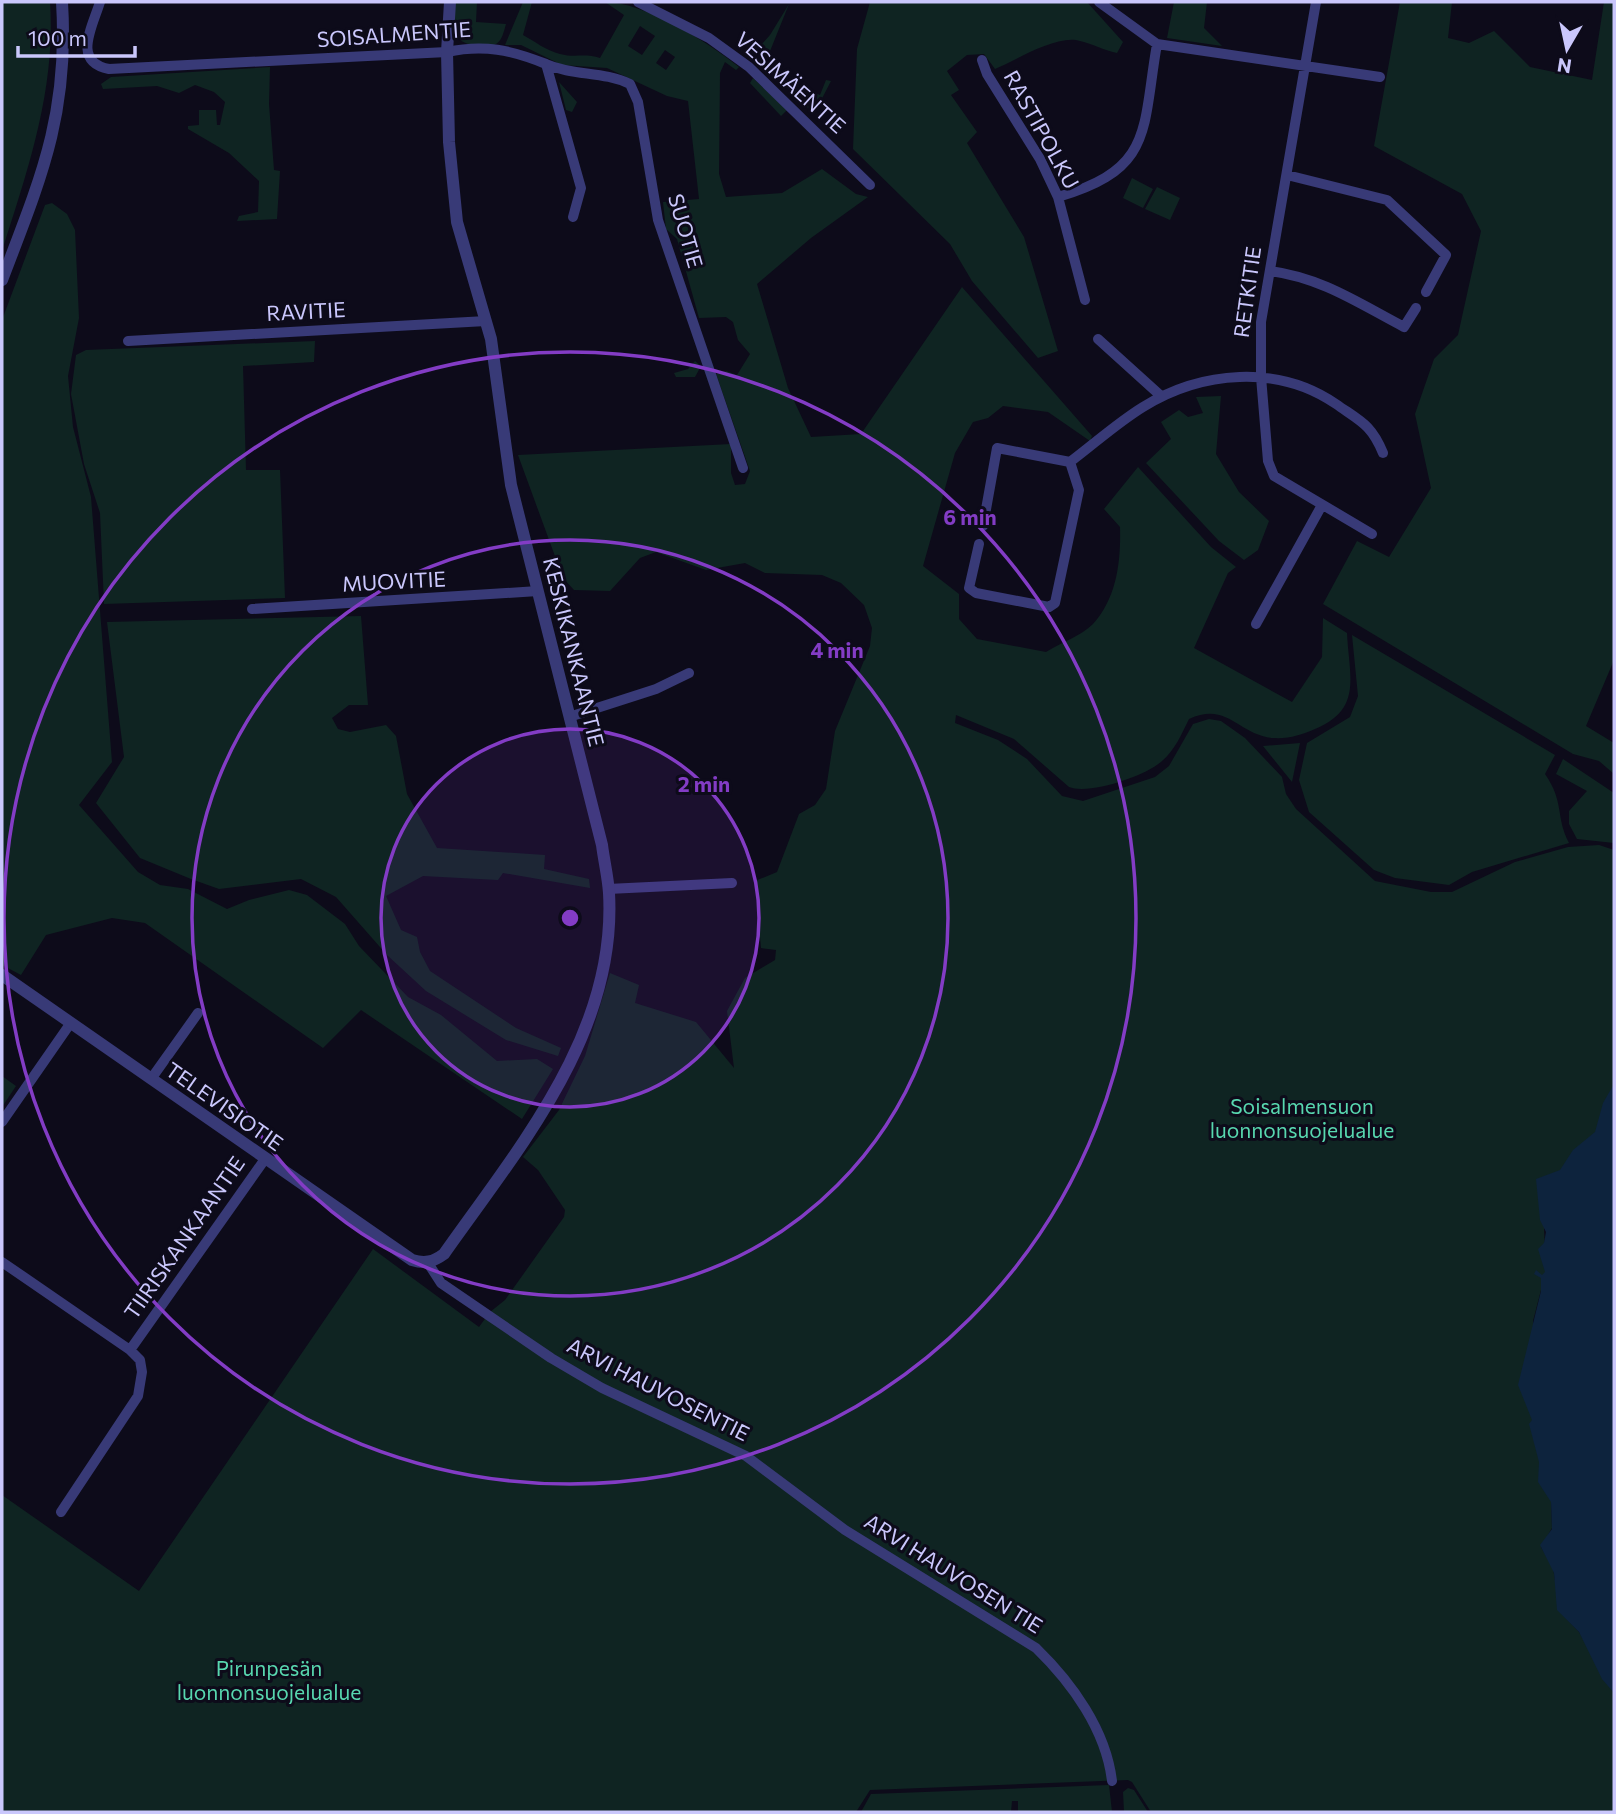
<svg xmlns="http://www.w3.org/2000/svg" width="1616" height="1814" font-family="Commissioner,sans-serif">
<rect width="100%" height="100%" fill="#0d0b1a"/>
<!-- green -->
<path fill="#0f2422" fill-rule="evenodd" d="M2,2H50C56,89 28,169 2,251Z
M455,2H477L476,22L506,24C504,31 502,41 496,44C482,50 462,45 454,34Z
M523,2H532L523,35C534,41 547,51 560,54C574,58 586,53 600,58L624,15L605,2C644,2 708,42 739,67L736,70L725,62L720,73L719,174L726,197L782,193L822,169L856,194L868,197L811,238L757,284L788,388L811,437L861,434L962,287L1092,436L1090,441L1048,412L1003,406L988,418L973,422L955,453L923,566L959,594V619L977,639L1046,652C1060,643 1081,636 1093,624C1117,598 1121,561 1120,527L1104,509L1138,467L1211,547L1236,567L1228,573L1194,648L1292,702L1322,657L1323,618L1347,633C1349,676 1363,709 1315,729C1301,735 1289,739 1273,738C1238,735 1228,701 1189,719C1181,735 1175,750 1162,761C1146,776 1089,795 1069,787L1014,739L956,715L955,723L998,740L1027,759L1062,796L1083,801L1155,777L1169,766L1193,724L1209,719L1221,721L1245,738L1282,777L1286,794L1296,809L1375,881L1431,892H1452L1515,862L1568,847L1599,845L1614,850V1086L1597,1129L1544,1229L1546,1272L1541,1278V1290L1533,1321L1535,1423L1551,1500L1552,1528L1541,1547L1553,1568L1560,1612L1579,1632L1614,1693V1812H1151L1132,1782L1128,1780L870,1790L856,1812H2V1495L139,1591L373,1249L479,1327L490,1312L505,1300L564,1217L565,1210L538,1170L523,1157L559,1110L585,1056L610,973L639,985L635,1003L696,1022L734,1068L727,1011L745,978L775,960L776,950L761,948L755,881L777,872L799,814L815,805L826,789L835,731L870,646L872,628L864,605L841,583L822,575L765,573L745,563L706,570L656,552L640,558L610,591L574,590L563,578L518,455L731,444V473L735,485L745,484L750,471L716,374L726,371L737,375L750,354L738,340L733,322L726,317L699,318L677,239L666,229L663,202L699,199L688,101L667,96L607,68L562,65L521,45H505ZM640,26L655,36L642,55L628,46ZM665,50L675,57L666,70L656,63Z
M870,2H1087L1123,42L1117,53C1103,50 1093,44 1080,41C1058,34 1016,60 995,69L984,54L967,55L947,71L959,90L951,95L977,132L967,143L1024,237L1058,351L1038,358L972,281L950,244L853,149L857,49Z
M1174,2H1207L1204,28L1222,46L1167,38Z
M1400,2H1452L1448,38L1469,43L1494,31L1530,67L1592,80L1604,2H1614V660L1586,726L1614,743V774L1599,761L1573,754L1323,604L1357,541L1389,557L1431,488L1415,414L1434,359L1458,335L1481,231L1462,194L1374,146Z
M789,4L764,66L752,55L770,35Z
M270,67L269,104L274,170L280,171L277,219L237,221L239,216L258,212L259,181L229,153L188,129V126L199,125V110H216L217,125H220L225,102L214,92L195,85L179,93L157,86L103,89L101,84L111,77Z
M797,75H801L797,85L820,95L826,80L831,81L814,114L787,87L791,86Z
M753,78L787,110L781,116L750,83Z
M559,82L577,102L572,112L566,110Z
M1132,178L1153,189L1143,208L1123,198Z
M1157,187L1180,198L1170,220L1145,209Z
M52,203L67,214L75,230L79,318L68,376L73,427L91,497L112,762L79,805L138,872L160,885L188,889L227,909L249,900L289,890L307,895L345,924L359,946L408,997L441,1015L497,1061L537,1059L553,1069L522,1119L361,1010L323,1048L145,923L112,918L46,935L21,975L2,965V320L45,205Z
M315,341L314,362L243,366L246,470H280L285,598L104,604L100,513L84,464L71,394L76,355L86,350Z
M695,361L701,366L695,377H676L674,373L688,369Z
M1221,396L1216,454L1239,492L1269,521L1258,550L1244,560L1219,541L1146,463L1171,439L1161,422L1179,410L1188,417L1203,413L1196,397Z
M361,616L368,705H349L332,718L338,729L350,732L386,725L396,736L407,794L437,848L545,855L544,869L589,879L590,888L503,873L498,880L423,876L386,896L401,930L417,937L420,952L430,971L516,1028L561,1048L558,1056L506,1040L426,991L387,955L336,897L301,879L219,889L191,879L140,858L96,803L124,757L107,622Z
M1352,635L1555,755L1545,774C1565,803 1555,816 1569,843L1472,872L1449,885L1395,878L1374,870L1309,812L1299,780L1307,743L1350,717L1358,696Z
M1300,743L1292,782L1263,746Z
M1563,759L1614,793V843L1577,839L1569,824V811L1587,791L1556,774Z
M2,1076L16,1086L2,1107Z
M1109,1785L1112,1812H1018V1801H1012L1011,1812H861L871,1794Z
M1128,1788L1134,1790L1148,1812H1124L1123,1792Z"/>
<!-- water -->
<path fill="#0d233d" d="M1614,1084V1693L1602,1679L1579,1632L1557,1610L1554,1573L1540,1545L1552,1529L1551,1502L1538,1482L1539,1462L1529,1424L1532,1420L1518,1385L1541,1291V1278L1534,1274L1536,1270L1542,1275L1545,1272L1538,1249L1544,1243L1546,1232L1540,1220L1536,1179L1560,1170L1573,1150L1595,1132L1603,1103Z"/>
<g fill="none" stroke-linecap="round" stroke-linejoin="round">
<!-- minor -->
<path stroke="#383a77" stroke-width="10" d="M100,2C92,28 72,62 109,69L447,52C484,44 511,50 546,64L581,188L573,217
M638,2L709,38L749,67L870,185
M1099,2L1157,44L1380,77
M1316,2L1261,322V377L1268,461L1274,476L1372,534
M982,60L987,74L1040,159L1058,197L1085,300
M546,64C573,76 603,71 630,84L638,102L658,220L743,468
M1287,175L1387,200L1446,255L1426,292
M1058,197C1154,169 1142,130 1157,44
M1270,271C1322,278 1358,303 1404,327L1416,308
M1098,339L1161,396
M128,341L486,321
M983,526L997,448L1070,462
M979,544L969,588L976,593L1049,607L1055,603L1079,490L1070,462C1094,444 1117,423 1143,407C1201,371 1278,364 1336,404C1360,421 1371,424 1383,453
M252,609L538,591
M1256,624L1322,505
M569,717L656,689L689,673
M608,889L732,883
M151,1079L198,1013
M2,1122L70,1024
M2,1262L130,1350L265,1159
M428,1263L441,1283L551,1358L602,1388L746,1456L845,1530L1036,1648C1072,1683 1106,1730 1112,1781
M61,1512L138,1396L142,1372L140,1360L130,1350"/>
<!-- tertiary -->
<path stroke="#383a77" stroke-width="12" d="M2,280C41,178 69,114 62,2
M2,975L412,1260C425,1264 433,1262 444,1254C520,1146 617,1033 609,893C608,877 604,861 602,845L511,485L491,339L457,222L449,142L447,52L450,2"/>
</g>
<!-- distance rings -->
<circle cx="570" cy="918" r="189" fill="#833cc5" fill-opacity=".12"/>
<g fill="none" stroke="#833cc5" stroke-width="3.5">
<circle cx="570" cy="918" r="189"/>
<circle cx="570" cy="918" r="378"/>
<circle cx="570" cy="918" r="566"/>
</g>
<g text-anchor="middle" stroke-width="6" stroke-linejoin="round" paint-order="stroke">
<!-- street labels -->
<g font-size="21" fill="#cac7fc" stroke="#0d0b1a">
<text transform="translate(394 35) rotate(-4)" y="7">SOISALMENTIE</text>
<text transform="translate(790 83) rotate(42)" y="7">VESIMÄENTIE</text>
<text transform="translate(1041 130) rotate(61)" y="7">RASTIPOLKU</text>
<text transform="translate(685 231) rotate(74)" y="7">SUOTIE</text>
<text transform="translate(1248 292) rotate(-82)" y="7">RETKITIE</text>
<text transform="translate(306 312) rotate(-3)" y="7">RAVITIE</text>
<text transform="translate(394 582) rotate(-3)" y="7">MUOVITIE</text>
<text transform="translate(573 652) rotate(76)" y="7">KESKIKANKAANTIE</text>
<text transform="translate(224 1107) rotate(35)" y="7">TELEVISIOTIE</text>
<text transform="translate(185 1238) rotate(-55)" y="7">TIIRISKANKAANTIE</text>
<text transform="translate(658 1390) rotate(27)" y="7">ARVI HAUVOSENTIE</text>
<text transform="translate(953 1574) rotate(32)" y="7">ARVI HAUVOSEN TIE</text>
</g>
<!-- park labels -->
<g font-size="21" fill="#58d7af" stroke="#0d0b1a">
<text x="1302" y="1114">Soisalmensuon<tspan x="1302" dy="24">luonnonsuojelualue</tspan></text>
<text x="269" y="1676">Pirunpesän<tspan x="269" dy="24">luonnonsuojelualue</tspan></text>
</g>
</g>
<circle cx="570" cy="918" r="10" fill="#833cc5" stroke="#0d0b1a" stroke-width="3.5"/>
<g font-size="21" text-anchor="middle" font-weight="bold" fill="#833cc5" stroke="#0d0b1a" stroke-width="6" stroke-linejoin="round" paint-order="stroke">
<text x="970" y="525">6 min</text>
<text x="837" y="658">4 min</text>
<text x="704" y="792">2 min</text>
</g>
<!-- border -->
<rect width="1616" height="1814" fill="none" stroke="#cac7fc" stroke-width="7"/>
<!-- north arrow -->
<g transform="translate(1567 49) rotate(189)" stroke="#0d0b1a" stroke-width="5" paint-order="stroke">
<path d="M0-5L12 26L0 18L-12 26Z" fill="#cac7fc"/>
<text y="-10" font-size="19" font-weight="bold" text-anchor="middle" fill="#cac7fc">N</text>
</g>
<!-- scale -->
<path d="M18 46v10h117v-10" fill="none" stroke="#cac7fc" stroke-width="3.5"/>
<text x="28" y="46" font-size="21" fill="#cac7fc" stroke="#0d0b1a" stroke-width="5" paint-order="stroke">100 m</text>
</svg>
